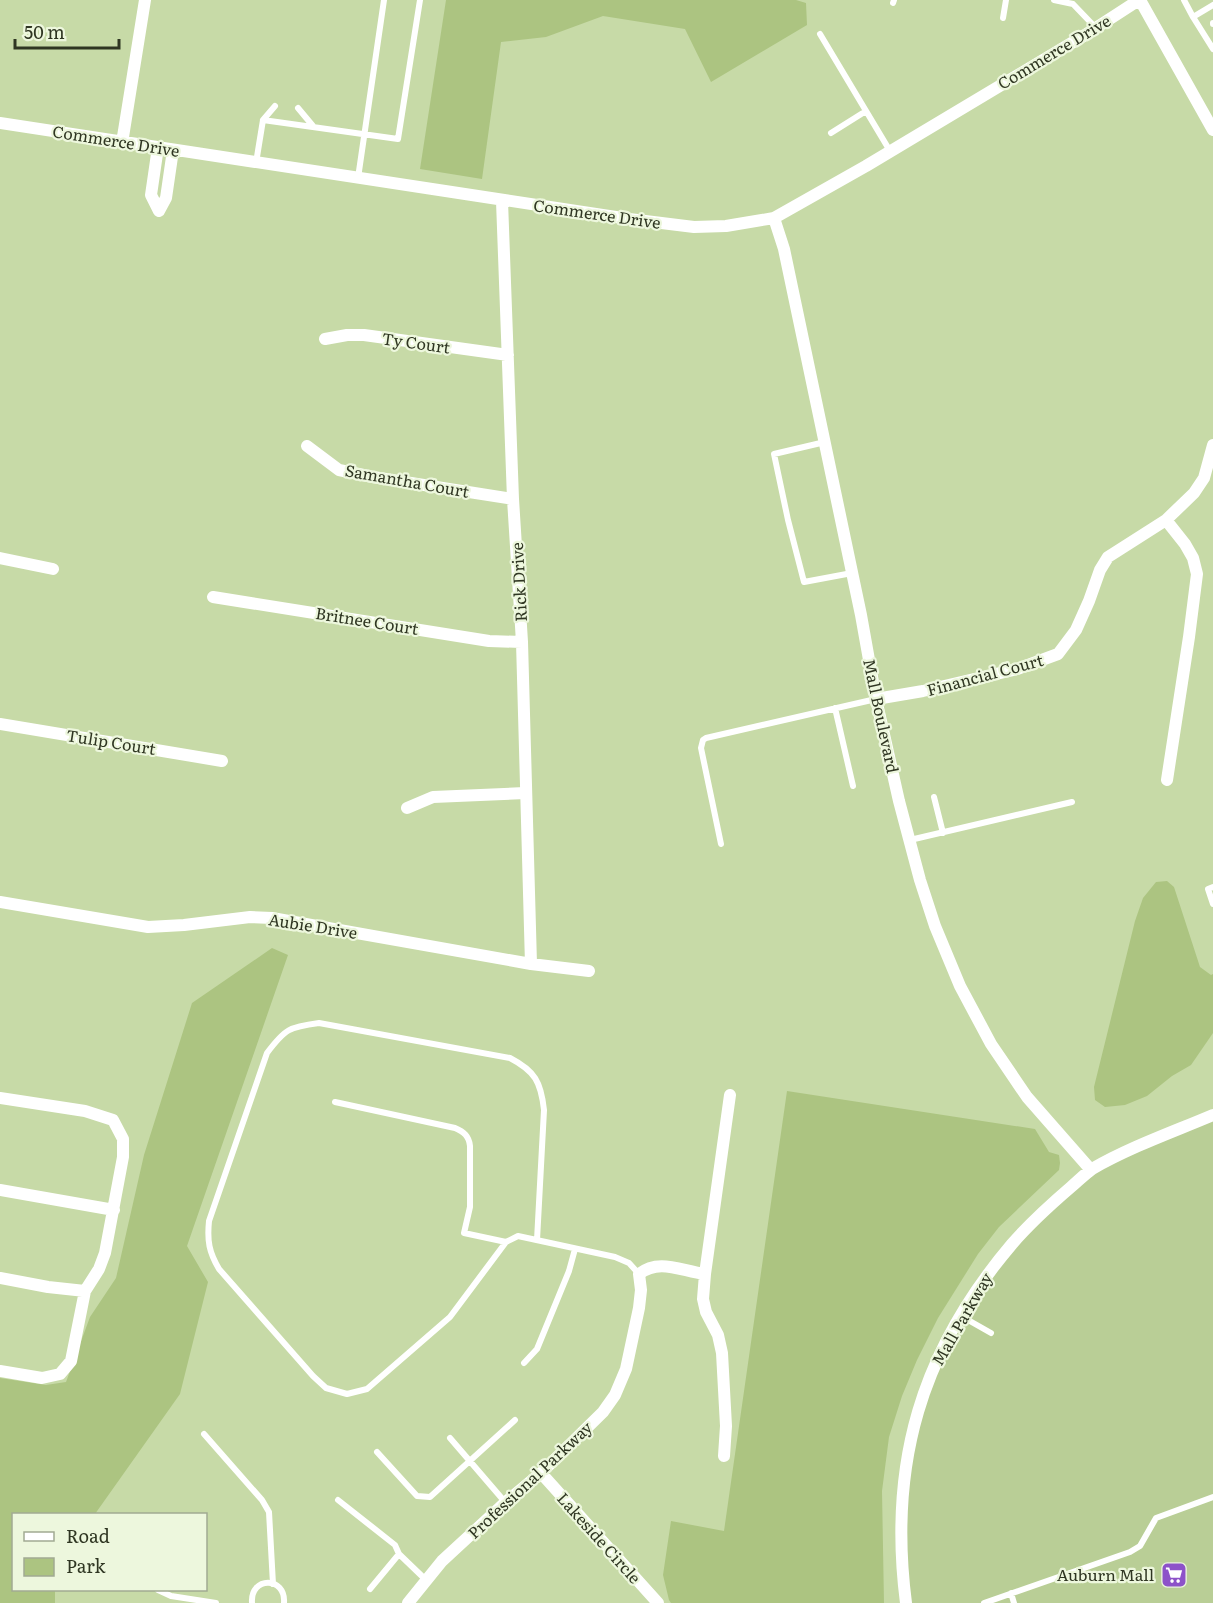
<svg xmlns="http://www.w3.org/2000/svg" width="1213" height="1603" font-family="Literata,serif">
<rect width="100%" height="100%" fill="#c7daa7"/>
<!-- built -->
<path fill="#b9ce96" d="M1213,1117V1603H906L902,1492L927,1381L992,1268L1091,1170Z"/>
<!-- green -->
<path fill="#acc481" d="M446,0H796L806,3L807,25L711,82L685,29L603,16L546,37L501,42L482,179L420,169Z
M1167,881L1174,887L1200,967L1211,975L1213,974V1033L1191,1065L1172,1076L1147,1096L1125,1105L1105,1107L1095,1100L1094,1087L1135,921L1143,898L1156,882Z
M272,948L288,955L187,1246L208,1282L180,1394L95,1514H14V1590H55V1603H0V1378L46,1385L66,1382L90,1317L116,1278L144,1155L192,1003Z
M787,1091L1035,1129L1049,1152L1059,1155L1060,1163L1059,1170L999,1227L978,1254L938,1318L917,1360L902,1396L889,1437L882,1491L884,1603H671L669,1600L663,1575L671,1521L724,1531Z"/>
<g fill="none" stroke-linecap="round" stroke-linejoin="round">
<!-- service -->
<path stroke="#fff" stroke-width="6" d="M1054,0L1073,4L1096,28
M1184,0L1193,17
M893,3L894,0
M1213,5L1193,17L1213,49
M1003,18L1006,0
M1213,23V24
M820,34L890,151
M298,108L313,126
M263,120L275,106
M831,133L866,111
M256,163L263,120L398,139L420,0
M358,178L384,0
M825,442L774,454L788,520L804,582L852,573
M835,708L853,786
M934,797L943,833
M910,840L1072,802
M721,844L701,748L703,740L706,738L876,699
M1213,887L1208,889L1213,904
M335,1102L455,1128C464,1132 469,1136 470,1146V1207L464,1233L506,1242
M537,1240L544,1110C541,1082 535,1071 510,1058L319,1023C289,1027 285,1029 267,1053L209,1221C207,1241 209,1252 219,1269L313,1376L326,1388L347,1394L367,1389L450,1317L506,1242L518,1236L615,1257L629,1263L639,1274
M961,1316L991,1333
M524,1363L537,1349L569,1271L575,1249
M204,1434L262,1500L269,1512L273,1584
M450,1438L505,1502
M377,1452L417,1496L430,1497L515,1420
M338,1500L395,1545L399,1554L426,1580
M370,1589L399,1554
M158,1590L171,1596L216,1603
M1011,1593L1014,1603
M252,1603C250,1576 286,1576 284,1603
M984,1603L1130,1552L1140,1546L1156,1518L1213,1497"/>
<!-- minor -->
<path stroke="#fff" stroke-width="12" d="M1140,0L1213,130
M0,123L629,219L694,227L726,226L774,218L866,166L1085,35L1139,0
M122,143L145,0
M158,147L151,195L159,211
M502,201L513,499L522,642L531,964
M159,211L166,198L173,150
M774,218L784,249L861,615L876,699L899,801L920,880L935,926L960,986L991,1044L1027,1097L1091,1170
M325,339L347,335H364L508,355
M307,446L339,470L373,477L513,499
M1166,520L1185,544L1193,558L1197,574L1189,637L1167,780
M0,558L53,569
M213,597L489,641L522,642
M876,699L923,691L1017,669L1058,654L1076,630L1089,601L1100,570L1108,557L1166,520L1194,493L1204,478L1213,445
M0,724L222,761
M407,808L433,797L525,793
M0,902L148,927L184,925L250,917L272,918L531,964L589,971
M0,1098L85,1111L113,1120L123,1139V1157L105,1253L99,1269L85,1291L71,1361L60,1374L42,1378L0,1371
M0,1190L114,1210
M0,1278L48,1287L85,1291
M724,1456L726,1426L722,1353L718,1335L706,1312L703,1299L705,1274L730,1095
M541,1473L658,1603
M408,1603L442,1561L507,1501L541,1473L603,1412L615,1395L626,1369L639,1308L641,1290L639,1274C659,1258 681,1271 705,1274
M906,1603C888,1464 921,1351 1012,1244C1031,1222 1050,1205 1071,1187C1078,1181 1085,1174 1092,1169C1130,1147 1173,1132 1213,1115"/>
</g>
<!-- icons -->
<defs>
<g id="supermarket-square" transform="scale(1.35)"><rect x="-9" y="-9" width="18" height="18" rx="4" fill="#8d52c9" stroke="#edf7dd"/><path d="M-6-5.5h2.5l.6 2H6L4.5 2H-2.5L-4.4-4H-6ZM-1.5 3.2a1.3 1.3 0 1 0 .1 0ZM3 3.2a1.3 1.3 0 1 0 .1 0Z" fill="#fff"/></g>
</defs>
<g fill-rule="evenodd">
<use href="#supermarket-square" x="1174" y="1575"/>
</g>
<g text-anchor="middle" stroke-width="4.5" stroke-linejoin="round" paint-order="stroke">
<!-- street labels -->
<g font-size="16" fill="#2f3622" stroke="#edf7dd">
<text transform="translate(1054 52) rotate(-31)" y="6">Commerce Drive</text>
<text transform="translate(116 141) rotate(9)" y="6">Commerce Drive</text>
<text transform="translate(597 214) rotate(8)" y="6">Commerce Drive</text>
<text transform="translate(416 343) rotate(8)" y="6">Ty Court</text>
<text transform="translate(407 481) rotate(10)" y="6">Samantha Court</text>
<text transform="translate(519 582) rotate(-93)" y="6">Rick Drive</text>
<text transform="translate(367 621) rotate(9)" y="6">Britnee Court</text>
<text transform="translate(985 675) rotate(-15)" y="6">Financial Court</text>
<text transform="translate(881 716) rotate(78)" y="6">Mall Boulevard</text>
<text transform="translate(111 742) rotate(9)" y="6">Tulip Court</text>
<text transform="translate(313 926) rotate(9)" y="6">Aubie Drive</text>
<text transform="translate(962 1319) rotate(-60)" y="6">Mall Parkway</text>
<text transform="translate(530 1480) rotate(-43)" y="6">Professional Parkway</text>
<text transform="translate(599 1538) rotate(48)" y="6">Lakeside Circle</text>
</g>
<!-- poi labels -->
<g font-size="16" fill="#2f3622" stroke="#edf7dd" text-anchor="end">
<text x="1154" y="1581">Auburn Mall</text>
</g>
</g>
<!-- legend -->
<rect x="12" y="1513" width="195" height="78" fill="#edf7dd" stroke="#a1aa92" stroke-width="1.5"/>
<rect x="24" y="1532" width="30" height="9" fill="#ffffff" stroke="#a1aa92" stroke-width="1.5"/>
<text x="66" y="1543" font-size="18" fill="#2f3622">Road</text>
<rect x="24" y="1558" width="30" height="18" fill="#acc481" stroke="#a1aa92" stroke-width="1.5"/>
<text x="66" y="1573" font-size="18" fill="#2f3622">Park</text>
<!-- scale -->
<path d="M15 39v9h104v-9" fill="none" stroke="#2f3622" stroke-width="3"/>
<text x="24" y="39" font-size="18" fill="#2f3622" stroke="#edf7dd" stroke-width="4.5" paint-order="stroke">50 m</text>
</svg>
